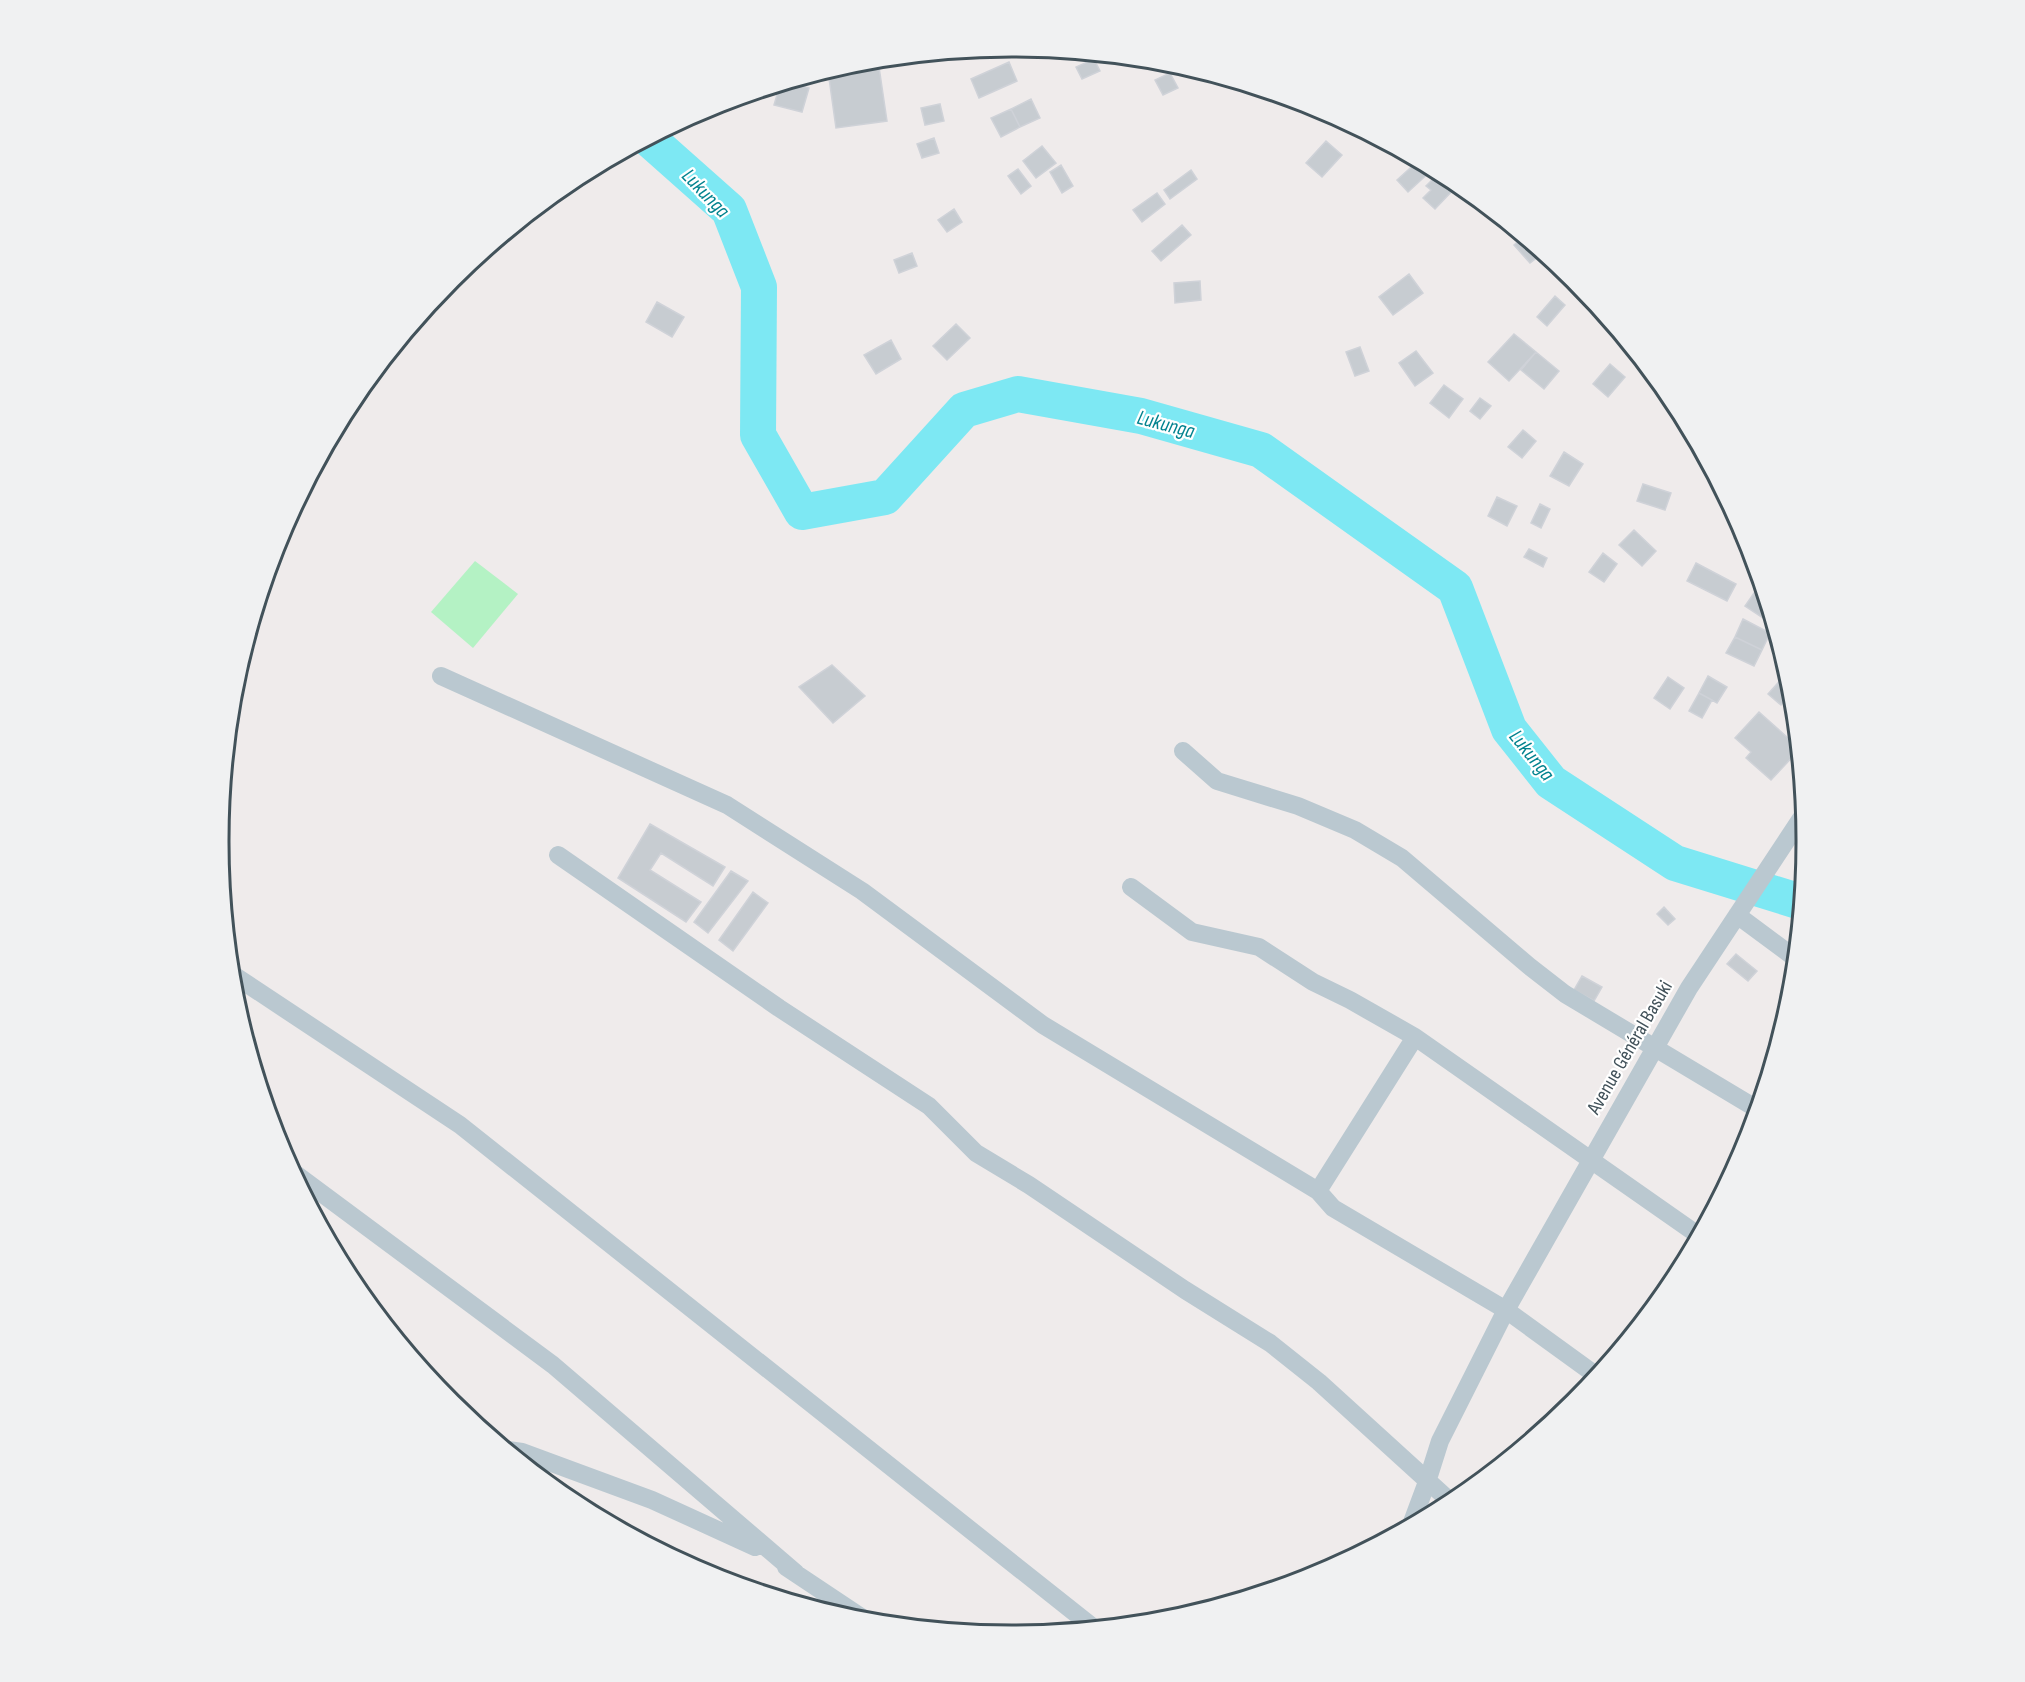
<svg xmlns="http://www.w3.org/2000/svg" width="2025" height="1682" font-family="'Sofia Sans Condensed',sans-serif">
<rect width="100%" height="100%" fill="#efebeb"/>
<!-- green -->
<path fill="#b4f2c4" d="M475,561L518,594L473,648L431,612Z"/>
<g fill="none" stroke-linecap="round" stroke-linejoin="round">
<!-- river -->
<path stroke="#7de8f3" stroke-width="36" d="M649,139L729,210L759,287L758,435L802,512L885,497L964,410L1018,394L1141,416L1261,450L1455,588L1509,729L1551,782L1675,863L1801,902"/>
</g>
<!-- building -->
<path fill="#c7ccd1" stroke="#cfd2d8" stroke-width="1.5" d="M1094,59L1100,71L1082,79L1076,67Z
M878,60L887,121L836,128L828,71L858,62Z
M1009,62L1017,81L979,98L971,79Z
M1170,73L1178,88L1163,95L1155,80Z
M789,83L809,88L802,112L774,105L780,85Z
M1031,99L1040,118L1020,127L1011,109Z
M940,104L944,121L925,125L921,108Z
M1011,109L1020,127L1001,137L991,118Z
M934,138L939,153L922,158L917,144Z
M1326,141L1342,155L1322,177L1306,163Z
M1042,146L1056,163L1036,178L1023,161Z
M1418,161L1433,169L1408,192L1397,180Z
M1061,165L1073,186L1062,193L1050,172Z
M1018,169L1031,186L1021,194L1008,176Z
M1191,170L1197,179L1170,199L1164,190Z
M1446,176L1459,184L1435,209L1423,198L1431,190L1426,186L1433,179L1438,184Z
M1157,193L1165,204L1142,222L1133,210Z
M954,209L962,222L947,232L938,220Z
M1182,225L1191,235L1161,261L1152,251Z
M1523,237L1543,253L1530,263L1514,245Z
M912,253L917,266L899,273L894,260Z
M1409,274L1423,293L1393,315L1379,297Z
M1200,281L1201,300L1175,303L1174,283Z
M1555,296L1565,305L1547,326L1537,317Z
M657,302L684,317L672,337L646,322Z
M956,324L970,338L947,360L933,346Z
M1514,334L1536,352L1509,381L1488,362Z
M891,340L901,359L876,374L864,355Z
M1360,347L1369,371L1355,376L1346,352Z
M1416,351L1433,373L1415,386L1399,363Z
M1536,352L1559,371L1544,389L1521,370Z
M1610,364L1625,377L1608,397L1593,384Z
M1444,385L1463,399L1449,418L1430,403Z
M1480,398L1491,406L1480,419L1470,411Z
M1523,430L1536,441L1522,458L1508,447Z
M1564,452L1583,464L1569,486L1550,476Z
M1643,484L1671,493L1665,510L1637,501Z
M1497,497L1517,506L1507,526L1488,516Z
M1540,504L1550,509L1541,528L1531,523Z
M1741,527L1747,537L1750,549L1734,538Z
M1634,530L1656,551L1642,566L1619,545Z
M1529,549L1547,558L1543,567L1524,557Z
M1603,553L1617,564L1604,582L1589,572Z
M1696,563L1736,584L1727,601L1687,581Z
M1761,583L1769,610L1763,618L1745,606Z
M1743,619L1770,633L1762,650L1735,637Z
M1735,637L1762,650L1754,666L1726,653Z
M832,665L865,696L833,723L799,687Z
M1785,675L1789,679L1792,692L1781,705L1768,694Z
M1708,676L1727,687L1717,703L1699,693Z
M1668,677L1684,688L1670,709L1654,698Z
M1699,693L1712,700L1702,718L1689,711Z
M1759,712L1798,747V751L1771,780L1746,758L1751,752L1735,738Z
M650,824L725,867L713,886L661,853L650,870L701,902L686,922L618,878Z
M731,871L748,881L708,933L694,922Z
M753,892L768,903L733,951L719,940Z
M1664,907L1675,919L1668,925L1657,914Z
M1736,954L1757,971L1748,981L1727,964Z
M1582,976L1602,987L1594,1001L1574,990Z"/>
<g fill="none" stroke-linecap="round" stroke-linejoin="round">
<!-- street -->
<path stroke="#bac8d0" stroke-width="18" d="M441,676L727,805L862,891L1043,1025L1318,1191L1333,1208L1506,1310L1597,1376
M1183,751L1217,781L1298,806L1355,830L1402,858L1529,966L1565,994L1757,1109
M558,855L779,1008L929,1106L976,1153L1029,1185L1185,1290L1270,1343L1319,1382L1452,1503
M1131,887L1192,932L1259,947L1313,982L1350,1000L1415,1037L1698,1235
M1737,915L1795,958
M232,974L460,1125L1094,1628
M293,1172L553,1365L796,1573
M1318,1191L1415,1037
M508,1450L522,1452L652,1500L755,1547
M1411,1525L1427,1482L1440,1441L1506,1310L1689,988L1804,814
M786,1567L867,1621"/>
</g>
<g text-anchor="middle" stroke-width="4.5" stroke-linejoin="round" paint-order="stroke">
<!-- street labels -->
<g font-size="20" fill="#42525a" stroke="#fff">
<text transform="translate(1629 1047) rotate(-60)" y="7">Avenue Général Basuki</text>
</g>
<!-- water labels -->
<g font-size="21" font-style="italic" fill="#03838f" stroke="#fff">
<text transform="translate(706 193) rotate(46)" y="7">Lukunga</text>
<text transform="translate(1166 424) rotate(15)" y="7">Lukunga</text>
<text transform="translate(1532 755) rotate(51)" y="7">Lukunga</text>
</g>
</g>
<!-- crop -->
<path d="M0 0H2025V1682H0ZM1012 57H1013A783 783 0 0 1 1796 840V842A783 783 0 0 1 1013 1625H1012A783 783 0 0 1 229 842V840A783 783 0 0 1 1012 57Z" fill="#f0f1f2" fill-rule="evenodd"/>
<path fill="none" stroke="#42525a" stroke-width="3" d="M1012 57H1013A783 783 0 0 1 1796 840V842A783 783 0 0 1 1013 1625H1012A783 783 0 0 1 229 842V840A783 783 0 0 1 1012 57Z"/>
</svg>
